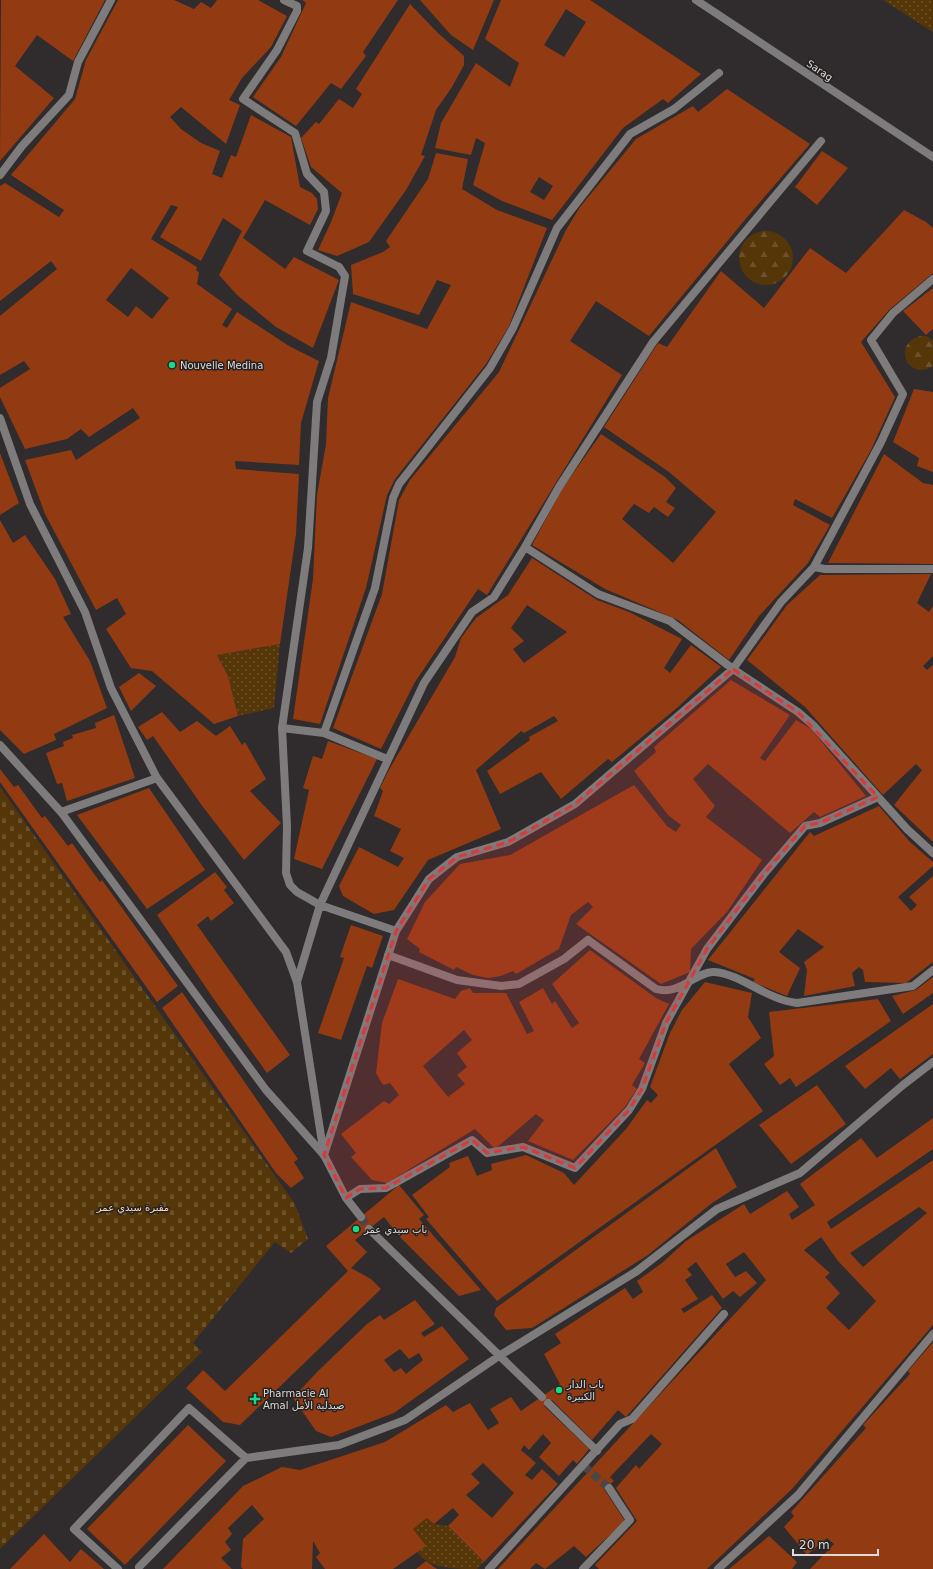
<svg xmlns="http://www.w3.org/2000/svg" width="933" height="1569" font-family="'DejaVu Sans',Cairo,sans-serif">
<defs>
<pattern id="green-dots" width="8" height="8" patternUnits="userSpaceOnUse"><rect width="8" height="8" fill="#543609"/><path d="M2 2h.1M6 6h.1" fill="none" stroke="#6c522c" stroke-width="1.8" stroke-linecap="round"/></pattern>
<pattern id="forest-firs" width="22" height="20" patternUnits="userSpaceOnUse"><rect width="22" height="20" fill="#543609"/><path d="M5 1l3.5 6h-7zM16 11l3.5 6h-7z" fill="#6c522c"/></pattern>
<pattern id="cemetery-stones" width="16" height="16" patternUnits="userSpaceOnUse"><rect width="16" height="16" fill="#543609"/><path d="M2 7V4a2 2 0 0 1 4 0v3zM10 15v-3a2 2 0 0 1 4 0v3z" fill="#6c522c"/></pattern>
</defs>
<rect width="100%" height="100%" fill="#302b2c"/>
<!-- green -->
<path fill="url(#green-dots)" d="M883,0H933V32Z
M280,644L274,708L238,716L228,676L217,655Z
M427,1518L434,1524L448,1526L484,1562L477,1569C456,1569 427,1569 417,1551C415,1544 414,1536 413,1529Z"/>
<!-- forest -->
<path fill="url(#forest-firs)" d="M739 258a27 27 0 1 1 54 0a27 27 0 1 1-54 0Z
M920,336H926L933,340V366C910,382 890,345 920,336Z"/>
<!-- cemetery -->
<path fill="url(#cemetery-stones)" d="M0,787L295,1204L308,1239L291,1253L275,1242L193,1343L202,1352L0,1549Z"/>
<!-- building -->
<path fill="#923b12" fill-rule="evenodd" d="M1,0H105L73,61L37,35L15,66L54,98L0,161Z
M118,0H174L194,9L201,2L211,8L217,0H258L287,16L271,47L242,78L229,100L240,105L226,144L181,107L170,117L181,129L201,143L220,151L212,174L222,178L231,155L236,157L251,115L291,137L300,187L312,193L317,199L318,209L310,225L265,200L243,238L285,269L294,257L339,280L313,348L276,327L237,295L219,275L242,231L223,218L201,261L160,237L178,207L171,205L151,239L197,267L196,270L199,272L197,284L232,309L222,325L227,328L237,312L289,346L319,361L301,423L299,465L235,461L236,469L299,474L296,534L280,644L217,655L228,676L238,716L214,724L152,671L131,668L106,629L126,614L117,598L96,610L45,514L25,460L71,450L76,460L140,418L133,408L89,437L81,429L67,439L25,449L0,397V388L30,369L24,361L0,375V316L57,269L51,261L0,301V186L5,183L59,217L64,210L11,175L75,99L86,60ZM131,268L169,298L152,319L136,306L128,317L106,300Z
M302,0H398L363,52L366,56L341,89L331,83L296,126L253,97L281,57L306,3Z
M420,0H494L473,50L451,35Z
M501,0H590L701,74L668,103L663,99L623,128L552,220L502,201L473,185L485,143L476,138L471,155L435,148L441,123L476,63L510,87L519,63L485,39ZM566,9L586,22L564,57L544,45ZM539,177L553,186L544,200L530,192Z
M410,4L438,33L464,56V65L452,87L436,110L421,155L425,156L406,190L369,242L337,256L318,250L331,222L342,193L311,167L301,138L316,122L319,124L339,99L353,108L362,94L356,89Z
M727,89L810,144L748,216L649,336L596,301L570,341L622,375L487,595L478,589L415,682L381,749L333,728L382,594L399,500L410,480L499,372L566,230L580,207L636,139L693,106L698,112Z
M822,151L848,168L817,205L795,187Z
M436,153L468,159L462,189L497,210L547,228L509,326L486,364L395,479L387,495L366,588L320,724L293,719L313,579L317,495L326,444L328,398L351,302L427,329L451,285L437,280L419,315L353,294L351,265L383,252L390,247L386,241L428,179Z
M904,210L926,222L933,228V273L889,310L861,342L895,397L871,450L832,518L795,499L793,505L830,525L808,563L759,616L729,660L678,620L605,589L532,545L562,489L601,434L665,477L676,488L666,502L675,508L668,517L654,507L649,513L634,504L622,519L673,563L716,512L669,472L604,427L658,343L667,347L721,271L764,308L810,248L846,273Z
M933,288V329L926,335L903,311Z
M914,389L933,392V472L917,466L919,458L893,442Z
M0,453L19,503L0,515Z
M884,454L923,483L933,485V564L828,563Z
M0,520L13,543L25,535L55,579L71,614L63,617L90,661L107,708L54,734L56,740L24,754L0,730Z
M532,558L597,600L629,612L682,639L664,668L670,673L691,645L721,667L678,707L612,762L608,759L561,799L541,772L500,794L487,771L530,740L529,737L558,721L554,716L524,733L521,731L476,770L501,829L428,860L394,910L374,914L343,896L339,886L359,847L398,867L404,858L390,851L401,829L374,816L383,791L380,788L390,768L455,657L461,638L476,618L508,595ZM527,605L567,632L524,663L513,649L524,641L511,628Z
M931,574L917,603L929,612L933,606V656L923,666L927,670L933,665V842L894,805L922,770L916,764L883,795L805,707L747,660L787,605L820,575Z
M139,673L156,686L131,711L119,687Z
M731,680L790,715L760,758L765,761L796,720L811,729L866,796L820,817L814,812L790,833L708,764L693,779L715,806L706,817L762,860L727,912L691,949L690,972L661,984L576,924L593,907L588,902L571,915L559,949L516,974L513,971L501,976L488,978L473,975L456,967L454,970L419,952L420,949L407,939L425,902L460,864L510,855L634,785L667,826L676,832L681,825L668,815L634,771L656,752L654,747Z
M162,712L180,732L197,721L216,736L230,726L242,745L245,742L266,779L250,791L281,823L244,860L203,807L153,736L147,740L138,727Z
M114,715L135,778L67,801L62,783L57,784L46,753L64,746L63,742L73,738L72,735L96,728L95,723Z
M328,741L377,759L322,869L294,859L309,790L303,788L313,756L322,759Z
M0,769L14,787L18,785L42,818L45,816L68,846L72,843L100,882L102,880L178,986L157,1002L0,782Z
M149,788L205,870L147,909L77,815Z
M879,806L910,842L933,862V866L898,897L911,911L917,905L909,897L933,876V962L906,983L865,982L863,970L859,967L852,973L855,986L804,996L807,970L804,962L824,947L798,929L779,952L800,968L787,996L753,982L755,979L708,960L810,832L814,836Z
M215,872L227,887L224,890L234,903L211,921L208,916L197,925L290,1055L267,1073L213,998L157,915Z
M351,925L383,936L372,968L367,966L341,1040L318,1033L344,958L340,957Z
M590,950L656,998L669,1004L639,1059L645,1063L632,1085L637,1089L624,1108L573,1160L528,1141L544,1120L536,1114L495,1149L475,1129L387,1183L372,1180L351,1157L356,1153L341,1134L384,1101L389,1104L399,1095L390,1083L383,1085L376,1073L382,1023L398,979L455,999L461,991L470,988L473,993H506L527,1034L534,1031L519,1002L543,988L552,1004L555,1001L572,1028L579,1023L552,984ZM464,1030L472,1040L457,1053L467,1067L457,1075L465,1084L448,1097L423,1066Z
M933,977V993L903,1014L892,996L916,990Z
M705,982L752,993L748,1017L761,1038L729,1064L763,1111L497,1301L426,1219L429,1217L412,1195L450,1167L449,1163L468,1156L477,1176L492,1170L491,1164L526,1155L564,1173L574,1185L626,1129L647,1100L651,1103L658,1095L650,1087L670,1033L682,1010Z
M182,992L298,1159L294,1162L304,1178L291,1188L276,1173L162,1008Z
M878,999L891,1021L796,1087L790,1078L780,1085L764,1064L774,1056L769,1012Z
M933,1004V1054L900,1079L891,1068L865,1089L845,1066Z
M817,1085L846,1124L791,1164L759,1125Z
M933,1118V1149L827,1222L831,1229L933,1160V1325L792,1489L707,1569H599L595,1565L637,1521L616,1488L636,1465L639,1469L662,1444L651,1434L610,1477L614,1481L604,1489L625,1521L586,1557L574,1546L545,1569L536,1563L530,1569H498L766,1280L744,1252L726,1264L735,1277L746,1271L757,1283L740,1297L733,1291L723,1299L696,1262L687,1269L692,1275L685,1280L698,1299L681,1309L684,1313L712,1295L722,1308L626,1417L618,1410L592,1440L552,1400L544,1406L589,1449L577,1464L573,1460L559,1476L539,1457L551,1443L543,1434L529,1450L524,1445L521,1450L536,1463L525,1475L532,1480L542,1469L558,1484L484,1562L448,1526L459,1515L453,1508L434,1524L427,1518L413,1529L426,1546L393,1569H325L316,1557L320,1553L313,1541L312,1569H243L241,1567L243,1539L264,1519L252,1505L228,1528L232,1534L225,1542L231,1550L221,1558L232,1569H163L243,1486L282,1467L300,1470L385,1442L446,1405L453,1412L470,1403L488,1430L499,1423L490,1409L511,1397L521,1411L560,1384L544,1354L561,1343L555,1334L625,1288L633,1299L643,1292L637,1281L662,1263L686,1241L744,1204L750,1214L787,1191L799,1207L789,1214L792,1220L815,1205L800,1184L861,1138L877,1158ZM919,1207L927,1213L863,1267L850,1253ZM821,1237L838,1261L876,1301L849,1330L826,1308L840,1293L825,1277L830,1273L804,1250ZM483,1463L514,1493L492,1518L466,1495L480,1483L471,1474Z
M716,1148L737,1187L712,1203L648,1255L532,1328L506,1330L494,1315L496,1308Z
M399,1185L424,1215L419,1219L481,1290L459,1296L399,1236L384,1217L355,1240L367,1252L351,1268L371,1279L381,1289L240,1425L223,1422L186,1388L203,1370L225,1391L348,1271L326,1246Z
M415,1300L435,1324L421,1333L424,1337L442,1326L469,1359L394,1413L331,1437L316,1431L293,1398L317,1372L367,1324L380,1315L384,1320ZM400,1349L409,1359L419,1353L423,1360L406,1374L401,1368L394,1372L384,1360Z
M933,1342V1569H810L834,1544L827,1538L807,1555L784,1527L794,1516L791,1512L866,1428L863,1425L910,1374L908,1371Z
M188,1425L226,1461L125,1565L87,1529Z
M44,1534L70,1562L81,1549L104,1569H10Z
M769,1536L797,1562L792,1569H729Z
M426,1561L437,1569H416Z"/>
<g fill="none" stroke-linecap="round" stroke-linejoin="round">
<!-- street-tunnel -->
<path stroke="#4a4546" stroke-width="8" stroke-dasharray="8 4" stroke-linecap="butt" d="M361,1217L369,1229
M584,1466L609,1488"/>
<!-- lane -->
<path stroke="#7d7b7c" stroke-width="8" d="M0,745L61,812L266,1090L324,1155
M320,905L297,892L290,885L286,873L287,826L282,728L308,548L317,402L331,358L345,276L339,267
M388,955L457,980L501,986L519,984L564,959L588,940"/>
<!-- street -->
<path stroke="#7d7b7c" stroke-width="8" d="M284,0L297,6V11L277,50L243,99L295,133L307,174L324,192L326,211L307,251L339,267
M696,0L933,157
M0,175L22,146L69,95L78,62L111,0
M0,418L30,504L85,612L111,688L157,778L286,952L297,982L324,1155L346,1198L361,1217
M525,547L559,487L653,342L821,141
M814,567L825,569H933
M282,728L324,733L387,759
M324,733L375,588L393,498L399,484L490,368L513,328L557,228L630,134L674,109L719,73
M61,812L157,778
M320,905L396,931
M588,940L656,989C680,996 696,971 714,972C742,974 767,1000 797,1003L913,986L933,970
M297,982L320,905L424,683L472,612L494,597L525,547L598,594L670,621L733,669L798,712L813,725L907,829L933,853
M324,1155L396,931L429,879L457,857L508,842L575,804L733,669L781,602L814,567L881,442L903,394L871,340L893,313L933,279
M346,1198L360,1189L386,1188L472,1140L487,1153L523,1147L575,1168L629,1110L642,1089L666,1023L707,949L764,874L805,826L820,823L878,797
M369,1229L542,1397
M548,1403L597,1451
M139,1567L246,1458L339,1445L405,1420L499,1356L637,1271L717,1209L800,1173L903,1085L933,1062
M118,1569L74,1529L189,1408L246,1458
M489,1569L620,1424L632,1419L724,1314
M583,1569L630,1520L609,1488
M718,1569L798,1495L933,1334"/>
</g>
<!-- marked area -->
<path fill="#d73a3a" fill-opacity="0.2" stroke="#d73a3a" stroke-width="3" stroke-dasharray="8 5" stroke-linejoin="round" d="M733,669L798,712L878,797L820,823L805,826L764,874L707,949L666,1023L642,1089L629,1110L575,1168L523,1147L487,1153L472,1140L386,1188L360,1189L346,1198L324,1155L396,931L429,879L457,857L508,842L575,804Z"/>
<!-- markers -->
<g fill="#18d989" stroke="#272222" stroke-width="1.5">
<circle cx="172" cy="365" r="4"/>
<circle cx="356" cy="1229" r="4"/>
<circle cx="559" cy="1390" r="4"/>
<path d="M253 1393h4v4h4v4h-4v4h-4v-4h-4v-4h4z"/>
</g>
<g text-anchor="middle" stroke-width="3" stroke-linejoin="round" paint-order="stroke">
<!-- street labels -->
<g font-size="10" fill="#dddada" stroke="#272222">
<text transform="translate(820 70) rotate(34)" y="4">Sarag</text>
</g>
<!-- poi labels -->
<g font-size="10" fill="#dddada" stroke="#272222" text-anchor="start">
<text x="180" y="369">Nouvelle Medina</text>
<text x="364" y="1233">باب سيدي عمر</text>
<text x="567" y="1388">باب الدار<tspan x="567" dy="12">الكبيرة</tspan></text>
<text x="263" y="1397">Pharmacie Al<tspan x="263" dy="12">Amal صيدلية الأمل</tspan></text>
</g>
<!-- park labels -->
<g font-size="10" fill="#fbd9b2" stroke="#272222">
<text x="133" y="1211">مقبرة سيدي عمر</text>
</g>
</g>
<!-- scale -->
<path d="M793 1549v6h85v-6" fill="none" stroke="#dddada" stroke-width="2"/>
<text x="799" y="1549" font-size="12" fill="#dddada" stroke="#272222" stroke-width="3" paint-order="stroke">20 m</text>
</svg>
